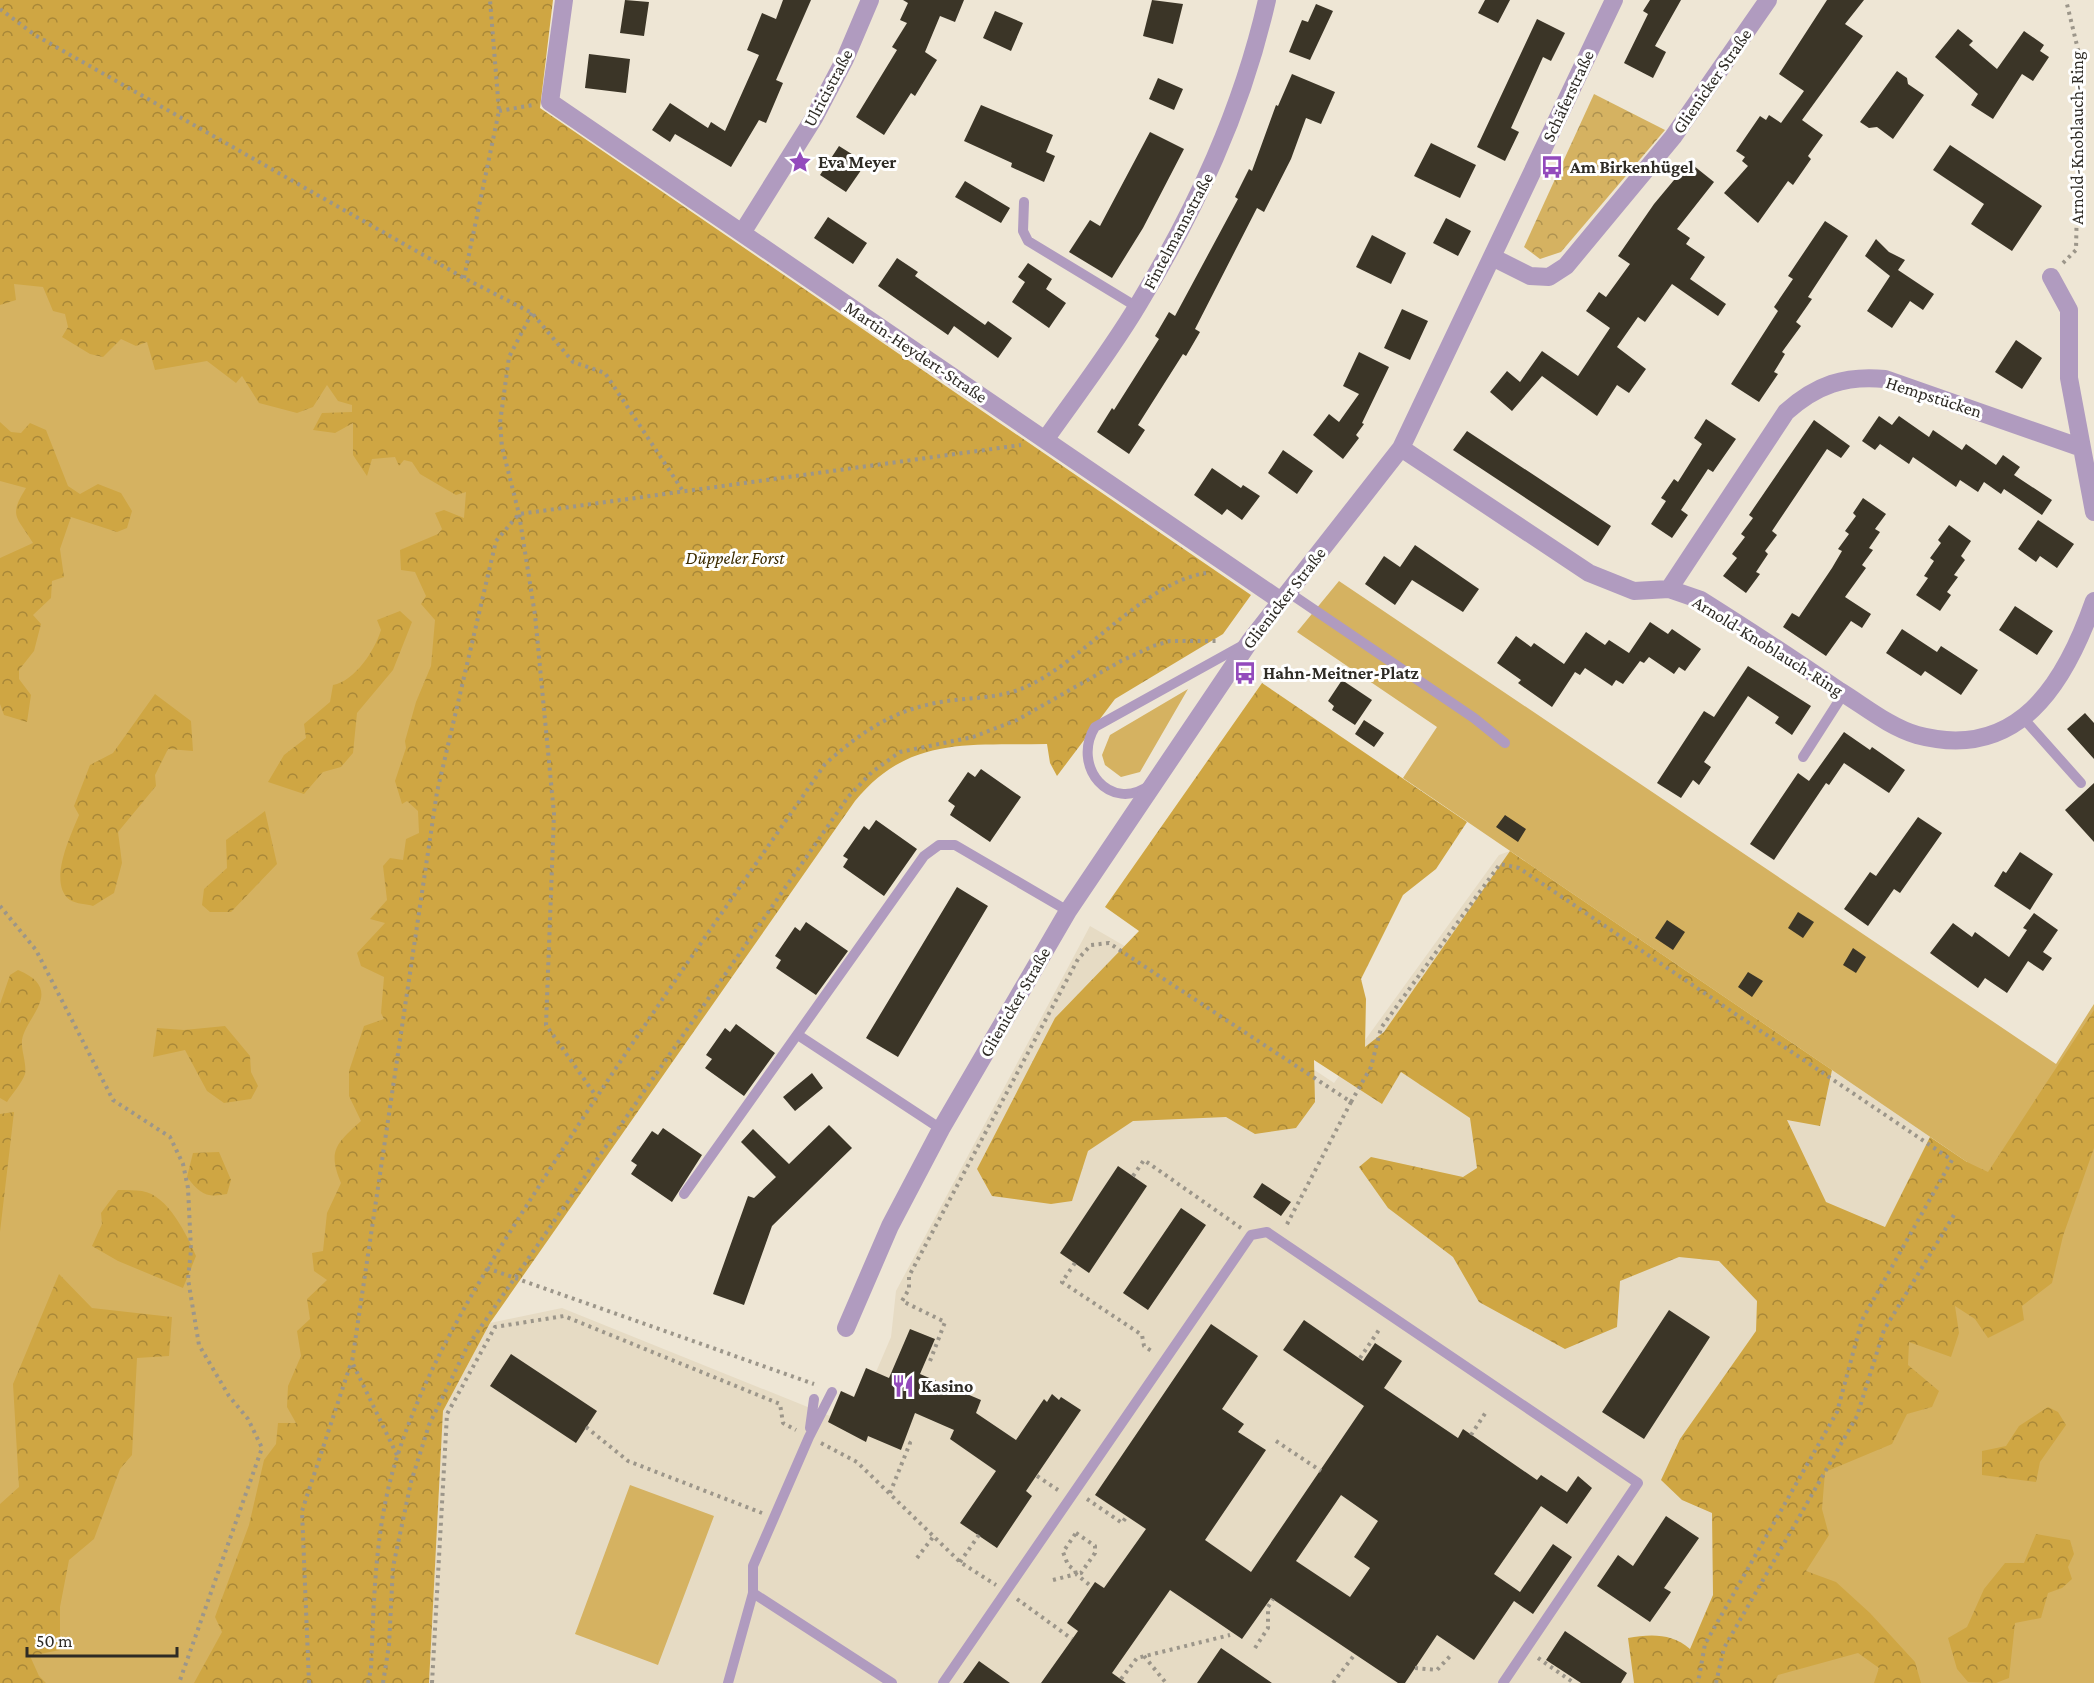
<svg xmlns="http://www.w3.org/2000/svg" width="2094" height="1683" font-family="'Crimson Pro',serif">
<defs>
<pattern id="forest-crowns" width="20" height="18" patternUnits="userSpaceOnUse" patternTransform="scale(1.5)"><rect width="20" height="18" fill="#cfa643"/><path d="M2 6a3 3 0 1 1 6 0M12 15a3 3 0 1 1 6 0" fill="none" stroke="#a88738"/></pattern>
<pattern id="park-crowns" width="20" height="18" patternUnits="userSpaceOnUse" patternTransform="scale(1.5)"><rect width="20" height="18" fill="#d5b261"/><path d="M2 6a3 3 0 1 1 6 0M12 15a3 3 0 1 1 6 0" fill="none" stroke="#ad9150"/></pattern>
</defs>
<rect width="100%" height="100%" fill="#eee6d5"/>
<!-- built -->
<path fill="#e6dbc4" d="M1510,851L1967,1162L1703,1683H429L443,1411L490,1323L562,1308L830,1416L841,1391L854,1396L866,1368L876,1372L891,1337L896,1291L1090,926L1154,963L1334,1083L1499,855Z"/>
<!-- green -->
<path fill="#d5b261" d="M0,222L489,459L308,1433L215,1683H0Z
M1339,581L2056,1064L2094,1004V1683H1703L1967,1162L1403,778L1437,727L1297,632Z
M1188,689L1140,772L1121,777L1105,765L1102,755L1110,735Z
M630,1485L714,1516L658,1665L575,1634Z"/>
<!-- forest -->
<path fill="url(#forest-crowns)" d="M0,0H553L540,108L1251,595L1223,634L1115,699L1057,776L1050,763L1047,744C970,746 909,735 855,801L490,1323L443,1411L429,1683H194L222,1632L215,1617L249,1525L264,1460L276,1444L278,1423H296L287,1407L288,1386L301,1356L297,1331L310,1319L307,1299L327,1280L314,1271L312,1253L323,1251L327,1213L341,1183C327,1150 337,1143 361,1121L349,1096V1071L364,1026L384,1019L381,1013L384,977L361,966L357,953L385,923L370,919L387,900L383,866L390,858L403,860L406,839L419,833L418,811L407,801L402,804L395,781L406,748L405,741L416,702L431,666L435,620L421,604L426,596L415,572L401,570L400,550L438,534L442,529L435,513L444,510L464,518L466,492L456,495L420,474L412,462L404,460L399,466L395,457L372,459L367,476L353,455V423L335,433L313,430L322,413L352,412V405L338,401L327,385L313,407L297,413L259,403L242,376L236,383L207,361L155,370L147,342L136,346L121,339L103,357L90,354L62,337L68,327L65,314L53,311L43,287L14,284L16,300L0,305Z
M0,422L11,432L21,433L30,423L46,430L68,486L80,494L98,484L121,493L132,511L127,528L117,532L71,517L60,549L64,577L52,581L51,598L33,615L41,624L34,651L19,670V679L31,695L27,722L4,715L0,704V558L33,543C17,516 8,517 26,488L0,481Z
M400,611L412,622L393,670L357,713L353,753L341,767L323,772L304,794L268,782L284,755L306,738L304,724L330,702L333,685C355,681 375,650 381,630L377,620Z
M1262,683L1467,822L1436,869L1403,895L1361,979L1366,999L1365,1047L1384,1032L1510,851L1832,1070L1820,1126L1787,1120L1826,1202L1885,1227L1930,1137L1967,1162L1988,1172L2094,1010V1148L2063,1236L2052,1283L2022,1306L2024,1320L1988,1338L1975,1319L1955,1306L1959,1333L1951,1357L1909,1342L1908,1365L1939,1391L1932,1407L1907,1414L1892,1444L1825,1472L1822,1509L1829,1535L1806,1571L1836,1582L1870,1613L1915,1662L1921,1683H1874L1879,1668L1858,1653L1778,1675L1774,1683H1634L1628,1638C1650,1634 1672,1633 1690,1649L1713,1595L1712,1513L1682,1500L1661,1480L1680,1439L1756,1331L1757,1301L1719,1261L1679,1257L1620,1281L1617,1327L1565,1349L1479,1302L1453,1257L1388,1208L1359,1167L1371,1157L1463,1177L1477,1168L1470,1118L1401,1072L1382,1104L1314,1060L1315,1102L1296,1128L1255,1134L1226,1117L1133,1121L1088,1151L1072,1201L1051,1204L992,1196L977,1169L1055,1018L1139,931L1105,907Z
M155,694L191,721L193,751L168,749L155,775L156,786L118,832L122,863L114,893L93,906C87,904 76,904 70,900C47,883 71,835 79,815L74,806L90,765L113,753Z
M265,811L277,864L231,912H210L202,905L204,889L227,868L226,840Z
M18,970C66,990 26,1016 22,1040C21,1051 27,1064 25,1074C22,1083 12,1094 7,1102L0,1098V1004L10,975Z
M225,1026L250,1056L251,1072L258,1086L251,1099L224,1103L207,1091L185,1050L153,1057L157,1028L184,1030Z
M14,1112L0,1232V1114Z
M219,1152L231,1180L227,1194C206,1198 200,1194 187,1177L193,1153Z
M118,1190C126,1190 134,1190 142,1191C168,1195 187,1235 196,1256L183,1288L118,1261L92,1246L102,1224L101,1213Z
M59,1274L92,1308L172,1317L169,1356L137,1358L132,1455L120,1469L94,1539L69,1560L60,1607V1650L30,1656L39,1676L46,1683H0V1504L19,1487L13,1384Z
M2048,1407L2058,1412L2066,1425L2040,1462L2036,1482L1982,1475V1451L2006,1446L2019,1426Z
M2036,1534L2070,1540L2074,1554L2068,1567L2072,1579L2062,1588L2048,1593L2041,1618L2015,1623L2009,1678L1996,1683L1968,1682L1957,1669L1948,1638L1967,1627L1984,1589L2005,1563H2024Z"/>
<!-- park -->
<path fill="url(#park-crowns)" d="M1594,94L1665,130L1561,252L1540,259L1524,247Z"/>
<!-- building -->
<path fill="#3b3527" fill-rule="evenodd" d="M625,0L649,2L644,36L620,33Z
M783,0H811L776,80L783,83L766,123L759,120L731,167L675,134L670,142L652,130L670,103L708,128L711,122L725,131L759,55L747,50L762,13L776,19Z
M903,0H964L955,22L940,16L925,52L937,60L915,96L911,93L884,135L856,117L897,50L892,47L907,23L900,20L908,3Z
M1152,0L1183,4L1173,44L1143,36Z
M1485,0H1510L1498,23L1478,13Z
M1650,0H1681L1655,46L1666,52L1653,78L1624,63L1648,14L1643,11Z
M1827,0H1864L1845,24L1863,36L1802,120L1823,135L1808,156L1811,159L1793,185L1788,181L1758,223L1724,193L1748,166L1742,161L1745,157L1736,151L1760,116L1766,120L1769,115L1781,123L1804,91L1779,74Z
M1316,4L1333,11L1310,60L1289,52L1302,20L1308,22Z
M995,11L1023,23L1011,51L983,38Z
M1537,19L1565,33L1551,61L1543,57L1511,128L1519,132L1505,161L1477,147Z
M1958,29L1973,41L1969,45L1997,69L2024,31L2044,45L2040,51L2049,57L2033,81L2022,74L1993,119L1971,105L1978,94L1935,57Z
M589,54L630,59L626,93L585,88Z
M1897,71L1907,78L1908,84L1924,95L1893,139L1877,127L1869,128L1860,122Z
M1292,74L1335,92L1321,124L1306,118L1291,159L1264,212L1257,208L1195,329L1200,332L1186,356L1183,354L1138,425L1145,430L1129,454L1097,432L1112,408L1114,410L1159,339L1155,336L1169,312L1175,316L1238,199L1235,197L1249,169L1252,171L1276,105L1278,106Z
M1158,78L1183,89L1174,110L1149,99Z
M981,105L1053,135L1046,152L1055,156L1044,182L1011,167L1012,163L964,141Z
M1150,132L1184,149L1143,228L1112,278L1069,252L1090,220L1100,226Z
M1431,143L1476,165L1460,198L1414,176Z
M1950,145L2042,206L2012,251L1971,224L1984,204L1933,170Z
M839,146L866,163L846,192L820,175Z
M1689,162L1714,182L1677,229L1690,238L1686,244L1705,257L1690,279L1726,304L1718,316L1672,284L1645,322L1638,317L1617,347L1646,369L1629,393L1617,385L1597,416L1542,376L1512,411L1490,392L1507,371L1520,382L1542,351L1578,376L1610,328L1586,311L1599,292L1606,297L1630,264L1618,256L1654,204Z
M965,181L1010,208L1001,223L955,197Z
M828,217L867,243L853,264L814,238Z
M1446,218L1471,231L1458,256L1433,243Z
M1825,221L1848,236L1808,297L1812,299L1796,322L1801,326L1782,352L1785,354L1774,372L1778,374L1759,402L1731,384L1778,311L1774,307L1793,279L1788,276Z
M1372,235L1406,253L1391,284L1356,267Z
M1876,239L1889,252L1905,260L1898,270L1934,294L1923,310L1910,301L1892,328L1867,311L1890,276L1865,256Z
M897,258L918,272L915,276L985,325L988,321L1012,338L998,358L954,326L948,335L878,286Z
M1028,263L1052,279L1046,289L1066,303L1049,328L1012,302L1025,282L1018,277Z
M1402,309L1428,321L1410,360L1384,348Z
M2016,340L2042,358L2022,389L1995,372Z
M1359,352L1389,367L1362,423L1364,424L1356,435L1359,438L1343,459L1313,435L1329,414L1339,422L1359,394L1343,386Z
M1879,416L1892,425L1899,416L1929,437L1933,430L1962,450L1966,444L1996,465L2003,455L2020,467L2014,475L2052,500L2042,515L2004,489L2001,494L1984,482L1978,492L1960,480L1956,487L1913,457L1909,464L1880,444L1875,450L1862,441Z
M1706,419L1736,439L1713,472L1708,469L1681,510L1688,515L1672,538L1651,524L1666,501L1661,498L1674,479L1678,482L1702,444L1694,438Z
M1814,420L1850,446L1841,458L1827,449L1772,531L1777,535L1765,551L1768,554L1756,572L1760,574L1746,593L1723,576L1737,558L1732,554L1745,537L1741,534L1753,518L1749,515Z
M1467,431L1611,526L1598,546L1453,450Z
M1283,450L1313,471L1297,494L1268,473Z
M1212,468L1241,488L1243,485L1260,496L1242,520L1227,509L1222,515L1194,495Z
M1863,498L1886,514L1875,529L1880,532L1869,548L1873,550L1862,565L1866,568L1845,597L1871,614L1862,628L1851,621L1826,656L1783,627L1792,613L1799,617L1832,568L1842,551L1838,549L1849,534L1845,531L1856,516L1853,513Z
M2038,520L2074,544L2057,568L2040,556L2036,562L2018,549Z
M1949,525L1971,541L1961,556L1965,560L1954,575L1958,577L1947,592L1951,595L1940,611L1916,595L1928,578L1924,576L1934,561L1930,558L1941,543L1938,540Z
M1415,545L1479,589L1463,612L1412,580L1395,605L1365,584L1384,556L1400,567Z
M2015,606L2053,631L2037,655L1999,630Z
M1650,622L1668,634L1672,629L1701,649L1685,671L1679,667L1674,674L1649,657L1644,663L1640,661L1623,684L1616,680L1612,686L1585,668L1580,675L1575,672L1552,707L1518,683L1521,680L1497,663L1516,636L1531,647L1534,643L1564,664L1586,632L1605,645L1609,640L1629,653Z
M1902,629L1937,652L1941,646L1978,670L1961,695L1925,671L1921,676L1886,653Z
M1748,666L1811,706L1792,735L1775,723L1779,717L1748,696L1704,762L1711,767L1699,785L1693,780L1681,798L1657,783L1704,711L1714,717Z
M1342,680L1372,700L1355,725L1332,710L1334,706L1328,701Z
M2085,713L2094,723V759L2067,729Z
M1364,720L1384,733L1374,747L1355,734Z
M1844,732L1870,750L1872,747L1905,770L1889,793L1844,763L1829,785L1826,783L1774,860L1750,844L1798,773L1809,781Z
M981,769L1021,797L990,842L950,815L955,806L948,801L968,772L975,777Z
M2094,783V842L2065,810Z
M1505,815L1526,829L1518,842L1496,827Z
M1918,817L1942,833L1900,893L1894,889L1868,926L1844,909L1870,872L1876,876Z
M876,820L917,849L884,896L843,867L848,859L843,856L864,826L869,830Z
M2020,852L2053,874L2030,910L1994,886L2003,871L2006,873Z
M957,887L988,906L898,1057L866,1038Z
M1798,912L1814,922L1803,938L1788,928Z
M2034,913L2058,930L2043,952L2052,958L2043,971L2028,961L2007,993L1985,978L1978,988L1930,953L1953,923L1972,937L1975,932L2009,957L2027,930L2023,928Z
M1667,920L1685,932L1673,950L1655,938Z
M806,922L848,951L816,995L776,968L781,960L775,956L795,927L800,931Z
M1853,948L1866,957L1856,973L1843,965Z
M1748,972L1763,981L1752,997L1738,987Z
M736,1024L775,1053L744,1096L705,1068L712,1059L706,1055L725,1028L730,1032Z
M812,1073L823,1088L795,1111L783,1097Z
M829,1125L852,1148L772,1226L744,1305L713,1294L748,1196L754,1198L776,1177L741,1142L753,1129L789,1164Z
M663,1128L702,1155L672,1202L631,1174L637,1165L631,1161L652,1131L658,1135Z
M1118,1166L1147,1186L1089,1273L1060,1253Z
M1262,1183L1291,1202L1281,1216L1253,1197Z
M1181,1208L1206,1225L1148,1310L1123,1293Z
M1669,1310L1710,1337L1644,1439L1602,1412Z
M1304,1320L1363,1361L1375,1343L1402,1361L1384,1388L1458,1438L1463,1429L1537,1480L1541,1475L1567,1492L1578,1476L1592,1488L1567,1524L1541,1506L1494,1574L1520,1592L1553,1544L1572,1557L1533,1614L1514,1601L1474,1660L1437,1635L1405,1683H1398L1271,1598L1242,1639L1170,1590L1112,1673L1126,1683H1041L1078,1631L1067,1623L1095,1582L1104,1588L1146,1529L1095,1495L1211,1324L1258,1356L1222,1409L1244,1424L1238,1432L1266,1450L1205,1540L1251,1572L1364,1406L1283,1350ZM1341,1495L1378,1521L1354,1557L1370,1568L1350,1597L1296,1561Z
M910,1329L935,1339L920,1374L981,1400L976,1413L1016,1440L1044,1399L1047,1402L1052,1394L1059,1400L1061,1397L1081,1410L1026,1491L1032,1496L997,1548L960,1523L996,1471L950,1439L954,1430L915,1413L901,1450L868,1436L866,1442L828,1422L841,1391L854,1397L866,1368L889,1378Z
M511,1354L597,1411L576,1443L490,1386Z
M1666,1516L1699,1538L1664,1588L1671,1592L1650,1622L1597,1586L1618,1555L1633,1566Z
M1565,1631L1627,1673L1621,1683H1581L1546,1660Z
M1221,1648L1272,1683H1197Z
M979,1661L1010,1683H963Z"/>
<g fill="none" stroke-linecap="round" stroke-linejoin="round">
<!-- path -->
<path stroke="#9c968a" stroke-width="4" stroke-dasharray="3 4.5" stroke-linecap="butt" d="M0,9L35,35L464,278L532,313L573,362L605,373L683,491
M499,111L533,105
M2063,263L2076,250L2080,58L2066,0
M464,278L499,111L490,0
M532,313L509,357L500,423L502,447L519,514L535,615L554,814L546,1025L596,1096
M0,906L36,950L113,1100L170,1137L183,1164L188,1188L191,1250L188,1279L199,1345L229,1396L248,1419L262,1448L179,1683
M1351,1102L1371,1067L1381,1028L1500,864L1519,868L1952,1160L1862,1320L1837,1412L1705,1644L1698,1683
M1133,1176L1144,1160L1241,1228
M1075,1263L1062,1282L1142,1335L1144,1346L1153,1352
M487,1268L814,1384
M1360,1358L1381,1327
M930,1361L945,1322L902,1301L909,1289V1276L1078,959L1091,945L1109,943L1351,1102L1285,1228
M586,1427L628,1461L762,1513
M1471,1435L1486,1412
M1276,1441L1321,1471
M821,1443L857,1462L960,1562L996,1585
M397,1455L352,1362L437,792L496,541L519,514L1021,445
M1037,1476L1058,1490
M890,1493L910,1443L905,1441
M1087,1499L1122,1523L1127,1516
M1076,1533L1095,1546V1553L1081,1573L1076,1574L1075,1570L1068,1565L1063,1552Z
M917,1558L933,1537
M960,1562L979,1535
M1053,1580L1076,1574L1092,1587
M1017,1599L1072,1639
M1255,1648L1268,1628V1607L1273,1599
M1144,1656L1166,1683
M1538,1658L1574,1683
M1415,1668L1437,1670L1452,1654
M1121,1679L1137,1658L1230,1635
M309,1683L302,1511L351,1363
M368,1683L371,1669C374,1597 375,1523 398,1454C430,1356 488,1266 543,1180C633,1038 730,902 825,764C858,735 888,713 931,704C964,696 998,701 1030,685C1087,657 1144,583 1206,573
M383,1683L389,1645L393,1567L411,1482L429,1425L467,1347L848,797L872,772L900,752L973,737L1017,720L1121,661L1153,646L1170,641H1218
M432,1683L447,1414L495,1327L564,1316L780,1404L783,1423L796,1430
M1333,1683L1355,1654
M1716,1683L1724,1648L1857,1416L1884,1330L1954,1215"/>
<!-- lane -->
<path stroke="#b09bbf" stroke-width="10" d="M1024,202L1023,231L1028,241L1137,307
M1288,592L1474,718L1505,743
M2023,718L2081,783
M1803,757L1844,693
M1150,785C1110,814 1071,766 1095,727L1245,644
M798,1035L941,1129
M684,1194L924,856L939,845H955L1068,911
M810,1428L814,1399
M753,1593L892,1683
M728,1683L753,1593V1566L809,1437L832,1392
M943,1683L1251,1235L1267,1232L1638,1483L1503,1683"/>
<!-- street -->
<path stroke="#b09bbf" stroke-width="18" d="M564,0L550,102L1281,601
M742,233L814,118L845,59L870,0
M1492,257L1530,276L1549,277L1566,266L1673,137L1768,0
M2051,277L2069,310V378L2094,512
M1045,440C1076,396 1110,352 1138,305C1196,209 1242,110 1267,0
M1401,448L1589,573L1634,591L1669,589L1701,600C1747,629 1793,659 1838,690C1863,705 1889,727 1917,735C2018,762 2065,684 2094,601
M1669,589L1786,412C1816,385 1845,375 1885,379L2082,448
M846,1328L890,1226L941,1129L1068,911L1250,641L1401,448L1614,0"/>
</g>
<!-- icons -->
<defs>
<g id="sight-bare" transform="scale(1.8)"><path d="M0-6L1.8-2.2L6-1.7L2.9 1.2L3.7 5.4L0 3.3L-3.7 5.4L-2.9 1.2L-6-1.7L-1.8-2.2Z" fill="#934abc" stroke="#fff" stroke-width="2.5" paint-order="stroke"/></g>
<g id="bus-bare" transform="scale(1.8)"><path d="M-5-6H5V4H4V6H2V4H-2V6H-4V4H-5ZM-3.5-4V0h7V-4ZM-3.5 1.2v1.5H-2V1.2ZM2 1.2v1.5H3.5V1.2Z" fill="#934abc" stroke="#fff" stroke-width="2.5" paint-order="stroke"/></g>
<g id="restaurant-bare" transform="scale(1.8)"><path d="M-5-6h1v4h1v-4h1v4h1v-4h1v5L-1.5 .5V6h-2V.5L-5-1ZM5-6V6H3V1.5H1.5Q1.5-4 5-6Z" fill="#934abc" stroke="#fff" stroke-width="2.5" paint-order="stroke"/></g>
</defs>
<g fill-rule="evenodd">
<use href="#sight-bare" x="800" y="162"/>
<use href="#bus-bare" x="1552" y="167"/>
<use href="#bus-bare" x="1245" y="673"/>
<use href="#restaurant-bare" x="903" y="1386"/>
</g>
<g text-anchor="middle" stroke-width="6" stroke-linejoin="round" paint-order="stroke">
<!-- street labels -->
<g font-size="18" fill="#2e2b25" stroke="#fff">
<text transform="translate(1712 81) rotate(-55)" y="6">Glienicker Straße</text>
<text transform="translate(828 88) rotate(-62)" y="6">Ulricistraße</text>
<text transform="translate(1568 96) rotate(-65)" y="6">Schäferstraße</text>
<text transform="translate(2077 138) rotate(-90)" y="6">Arnold-Knoblauch-Ring</text>
<text transform="translate(1178 231) rotate(-62)" y="6">Fintelmannstraße</text>
<text transform="translate(916 352) rotate(34)" y="6">Martin-Heydert-Straße</text>
<text transform="translate(1934 397) rotate(18)" y="6">Hempstücken</text>
<text transform="translate(1284 598) rotate(-52)" y="6">Glienicker Straße</text>
<text transform="translate(1768 646) rotate(32)" y="6">Arnold-Knoblauch-Ring</text>
<text transform="translate(1015 1002) rotate(-60)" y="6">Glienicker Straße</text>
</g>
<!-- poi labels -->
<g font-size="18" font-weight="bold" fill="#2e2b25" stroke="#fff" text-anchor="start">
<text x="818" y="168">Eva Meyer</text>
<text x="1570" y="173">Am Birkenhügel</text>
<text x="1263" y="679">Hahn-Meitner-Platz</text>
<text x="921" y="1392">Kasino</text>
</g>
<!-- park labels -->
<g font-size="18" font-style="italic" fill="#3c2c00" stroke="#fff">
<text x="735" y="564">Düppeler Forst</text>
</g>
</g>
<!-- scale -->
<path d="M27 1647v9h150v-9" fill="none" stroke="#2e2b25" stroke-width="3"/>
<text x="36" y="1647" font-size="18" fill="#2e2b25" stroke="#ffffff" stroke-width="4.5" paint-order="stroke">50 m</text>
</svg>
